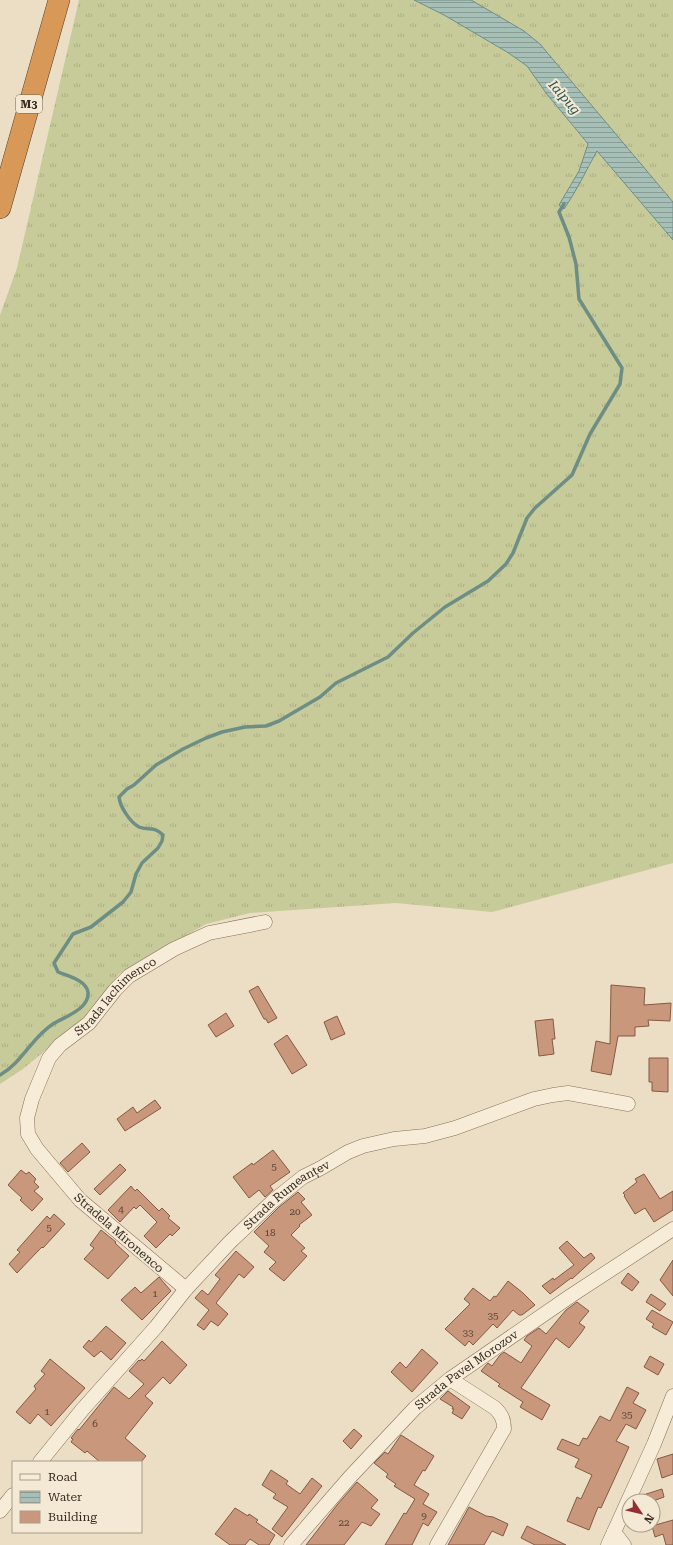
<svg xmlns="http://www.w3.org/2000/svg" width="673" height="1545" font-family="'Roboto Serif',serif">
<defs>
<pattern id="grass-tufts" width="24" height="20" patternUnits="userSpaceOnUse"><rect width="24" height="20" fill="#c7ca99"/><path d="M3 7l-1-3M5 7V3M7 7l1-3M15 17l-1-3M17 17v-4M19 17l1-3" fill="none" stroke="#acae83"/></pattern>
<pattern id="water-rules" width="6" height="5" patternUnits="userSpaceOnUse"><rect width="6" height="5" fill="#a6c0b7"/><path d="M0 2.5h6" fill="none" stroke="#889c94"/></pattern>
</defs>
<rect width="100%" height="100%" fill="#ecdec4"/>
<!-- grass -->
<path fill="url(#grass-tufts)" d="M79,0H414L444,15L507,52L527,66L546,93L588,145L579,171L559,205L587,171L597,151L673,240V863L492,912L396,903L250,913L206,924L119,974L89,1014L23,1069L0,1084V315L17,268Z
M471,0H673V202L540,44L524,31Z"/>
<!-- water -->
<path fill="url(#water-rules)" stroke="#6d8e84" d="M414,0H471L524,31L540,44L673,202V240L597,151C586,171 577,190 564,209L559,205L579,171L588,144L546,93L527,66L507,52L444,15Z"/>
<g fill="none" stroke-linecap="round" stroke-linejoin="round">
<!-- stream -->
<path stroke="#6d8e84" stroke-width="3.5" d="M0,1075C22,1063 32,1037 53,1024C64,1017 90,1009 88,992C86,980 68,976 58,972L54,963L73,934L91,927L123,902L131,892L136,874L142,863L158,848L162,841L163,835C153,825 148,831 139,827C130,822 120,807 119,797L127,789L134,785L156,765L183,749L206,738L222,732L245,727L266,726L279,721L320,697L336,683L388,657L413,633L445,607L488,581L506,564L513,553L527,518L535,508L572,475L590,434L620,384L622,368L579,299L576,264L569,237L559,212L564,204"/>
</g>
<!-- building -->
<path fill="#c9987c" stroke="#855942" d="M611,985L645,988L644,1005L671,1003L670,1021L648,1020L649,1026L635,1027V1036H618L611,1075L591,1071L596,1041L610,1044Z
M258,986L277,1018L268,1023L266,1019H264L249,991Z
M226,1013L234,1026L216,1037L208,1025Z
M337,1016L345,1034L331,1040L324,1022Z
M553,1019L555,1039H552L554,1054L539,1056L535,1021Z
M287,1035L307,1065L292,1074L274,1044Z
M649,1058H668V1092L652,1091V1082H649Z
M155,1100L161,1108L125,1131L117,1119L133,1107L137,1113Z
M82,1143L90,1152L68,1172L60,1163Z
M273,1150L290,1172L270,1186L273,1190L265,1197L259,1190L249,1198L233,1177L252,1163L253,1165Z
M120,1164L126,1170L100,1195L94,1189Z
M21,1170L26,1174L29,1172L36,1179L34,1182L39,1187L34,1191L43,1199L32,1211L20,1200L22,1198L8,1185Z
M644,1174L660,1199L673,1191V1210L654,1222L645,1208L635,1214L624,1196L625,1195L623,1193L637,1182L635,1179Z
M131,1186L135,1191L137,1189L159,1211L162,1208L170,1216L168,1218L180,1228L172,1236L170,1234L156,1248L144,1236L157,1222L140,1205L136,1209L134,1207L120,1222L108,1210Z
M298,1192L305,1199L301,1202L312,1215L299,1225L300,1226L291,1235L305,1248L301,1251L307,1256L284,1281L269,1269L276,1262L264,1252L269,1246L254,1232L279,1207Z
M54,1214L65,1224L43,1248L42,1247L38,1251L17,1273L9,1264L20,1252L17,1250L47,1216L50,1219Z
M101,1230L116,1242L115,1243L129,1256L108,1279L84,1259L94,1248L90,1245Z
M567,1241L584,1258L591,1253L595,1258L572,1279L571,1278L550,1294L542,1286L553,1278L554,1280L574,1265L559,1248Z
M236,1251L254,1267L244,1278L239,1274L216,1303L228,1314L218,1326L211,1321L204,1330L197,1325L209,1310L195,1298L202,1290L208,1295L220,1279L215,1275Z
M673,1260V1296L660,1280Z
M628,1273L639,1282L632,1291L621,1283Z
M159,1277L171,1291L142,1320L121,1300L135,1287L141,1293Z
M508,1281L523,1293L535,1305L522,1315H519L513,1310L497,1328L493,1324L473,1345L469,1341L465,1346L445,1329L470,1304L464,1299L473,1288L490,1301L494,1296L496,1297Z
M651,1294L666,1304L660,1311L646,1302Z
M577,1302L589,1311L579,1323L585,1327L581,1333L569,1348L556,1338L521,1388L550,1405L542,1420L520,1407L523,1402L498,1386L500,1384L481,1371L488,1363L492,1366L500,1355L504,1352L521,1363L532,1346L524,1340L527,1336L539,1328L546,1334L566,1310Z
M652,1310L673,1322L666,1335L652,1327L654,1324L646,1319Z
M106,1326L126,1343L111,1360L101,1351L94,1357L83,1347L89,1340L91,1342Z
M162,1341L187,1365L170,1384L163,1377L145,1396L153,1403L125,1438L146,1456L141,1462H100L87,1451L85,1453L71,1442L73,1439L71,1438L78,1429L79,1430L114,1387L129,1399L144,1384L129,1371L139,1360L140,1361L142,1359L144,1361Z
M422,1349L438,1363L412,1392L391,1372L400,1362L406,1368Z
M650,1356L664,1364L658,1375L644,1367Z
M50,1359L85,1388L51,1426L38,1414L30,1424L16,1412L36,1389L34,1386L45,1374L41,1371Z
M627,1387L639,1393L633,1403L646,1410L636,1429L626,1424L616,1441L629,1447L601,1508L598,1507L589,1530L567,1521L577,1497L581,1499L592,1475L575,1467L579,1459L557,1449L562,1439L579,1446L583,1438L587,1439L600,1416L610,1421Z
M448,1391L470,1407L462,1419L452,1413L454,1409H452L453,1407L440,1399Z
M354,1429L362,1436L351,1449L343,1441Z
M401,1435L434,1456L425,1471L423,1470L414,1485L429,1494L423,1504L437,1512L428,1526L423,1523L412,1545H385L404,1513L406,1514L415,1499L394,1486L396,1484L386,1477L388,1474L374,1463L385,1452L388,1454Z
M673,1454V1474L662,1478L657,1459Z
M271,1470L288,1481L286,1484L300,1494L312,1478L322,1486L282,1537L272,1529L288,1507L273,1498L276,1494L262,1485Z
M357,1482L378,1500L371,1508L380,1514L371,1526L362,1522L344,1545H306L337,1505Z
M662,1489L664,1497L653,1501H637L640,1496Z
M469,1507L486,1516L493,1517L508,1524L503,1536L492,1531L484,1545H448Z
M235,1508L248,1516L249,1514L258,1520L256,1522L275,1535L269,1545H259L250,1539L245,1545H230L215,1534Z
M673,1520V1545H666L663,1534L655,1537L652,1526Z
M527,1526L566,1545H535L521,1538Z"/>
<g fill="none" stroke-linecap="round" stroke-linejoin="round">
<!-- minor casing -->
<g stroke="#86705b" stroke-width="15">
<g id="minor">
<path id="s1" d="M186,1289L80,1200L37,1149L28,1134L27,1118L32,1099L49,1058L60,1045L89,1023L115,990L129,976L174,949L209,933L265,922"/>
<path id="s2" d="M40,1462L82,1410L156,1327L186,1289L230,1242L273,1201L303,1177L321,1168L348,1152L363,1146L394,1139L425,1136L455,1128L534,1099L553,1095L568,1093L628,1104"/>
<path d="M0,1511L13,1495"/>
<path d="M614,1532L624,1545"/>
<path id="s3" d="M291,1545L350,1477L415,1408L450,1379L572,1295L673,1229"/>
<path d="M437,1545L504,1429C504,1420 502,1415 495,1408L450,1379"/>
<path d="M608,1545L654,1444L673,1396"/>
</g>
</g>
<!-- highway casing -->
<g stroke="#543f2f" stroke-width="22">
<path id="highway" d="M0,208L59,0"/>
</g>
<!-- minor -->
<use href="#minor" stroke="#f7ecd7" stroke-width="14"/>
<!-- highway -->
<use href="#highway" stroke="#d89958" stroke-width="21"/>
</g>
<g text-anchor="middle" stroke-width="4" stroke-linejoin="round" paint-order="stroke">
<!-- number labels -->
<g font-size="10" fill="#5c4536">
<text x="274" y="1170">5</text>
<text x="121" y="1213">4</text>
<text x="295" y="1215">20</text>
<text x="49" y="1231">5</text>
<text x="270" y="1236">18</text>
<text x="155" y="1297">1</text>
<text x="493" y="1319">35</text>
<text x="468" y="1336">33</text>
<text x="47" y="1415">1</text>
<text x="627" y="1418">35</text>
<text x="95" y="1427">6</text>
<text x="424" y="1519">9</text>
<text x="344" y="1526">22</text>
</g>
<!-- shield labels -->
<rect fill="#f4e9d4" stroke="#706355" stroke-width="1" x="16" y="95" width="26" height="18" rx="3"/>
<g font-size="11" font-weight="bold" fill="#37291f">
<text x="29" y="108">M3</text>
</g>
<!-- street labels -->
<g font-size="12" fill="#37291f" stroke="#f4e9d4">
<text dy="4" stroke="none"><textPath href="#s1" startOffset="394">Strada Iachimenco</textPath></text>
<text dy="4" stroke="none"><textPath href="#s2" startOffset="365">Strada Rumeanțev</textPath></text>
<text transform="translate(119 1233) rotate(41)" y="4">Stradela Mironenco</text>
<text dy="4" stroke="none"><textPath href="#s3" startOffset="249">Strada Pavel Morozov</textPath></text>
</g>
<!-- water labels -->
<g font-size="13" font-style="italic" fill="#2f5652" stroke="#f4e9d4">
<text transform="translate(565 97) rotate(49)" y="5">Ialpug</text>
</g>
</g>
<!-- legend -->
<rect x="12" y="1461" width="130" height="72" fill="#f4e9d4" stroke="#a89c8c"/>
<rect x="20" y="1474" width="20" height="6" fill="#f7ecd7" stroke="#a89c8c"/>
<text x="48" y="1481" font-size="12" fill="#37291f">Road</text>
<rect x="20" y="1491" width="20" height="12" fill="url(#water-rules)" stroke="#a89c8c"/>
<text x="48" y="1501" font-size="12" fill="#37291f">Water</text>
<rect x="20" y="1511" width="20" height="12" fill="#c9987c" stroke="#a89c8c"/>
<text x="48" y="1521" font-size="12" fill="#37291f">Building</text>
<!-- north arrow -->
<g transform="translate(641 1513) rotate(125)"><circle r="19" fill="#f4e9d4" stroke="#a89c8c"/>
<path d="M0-3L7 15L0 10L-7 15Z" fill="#932e34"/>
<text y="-6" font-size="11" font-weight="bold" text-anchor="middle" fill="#37291f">N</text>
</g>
</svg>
